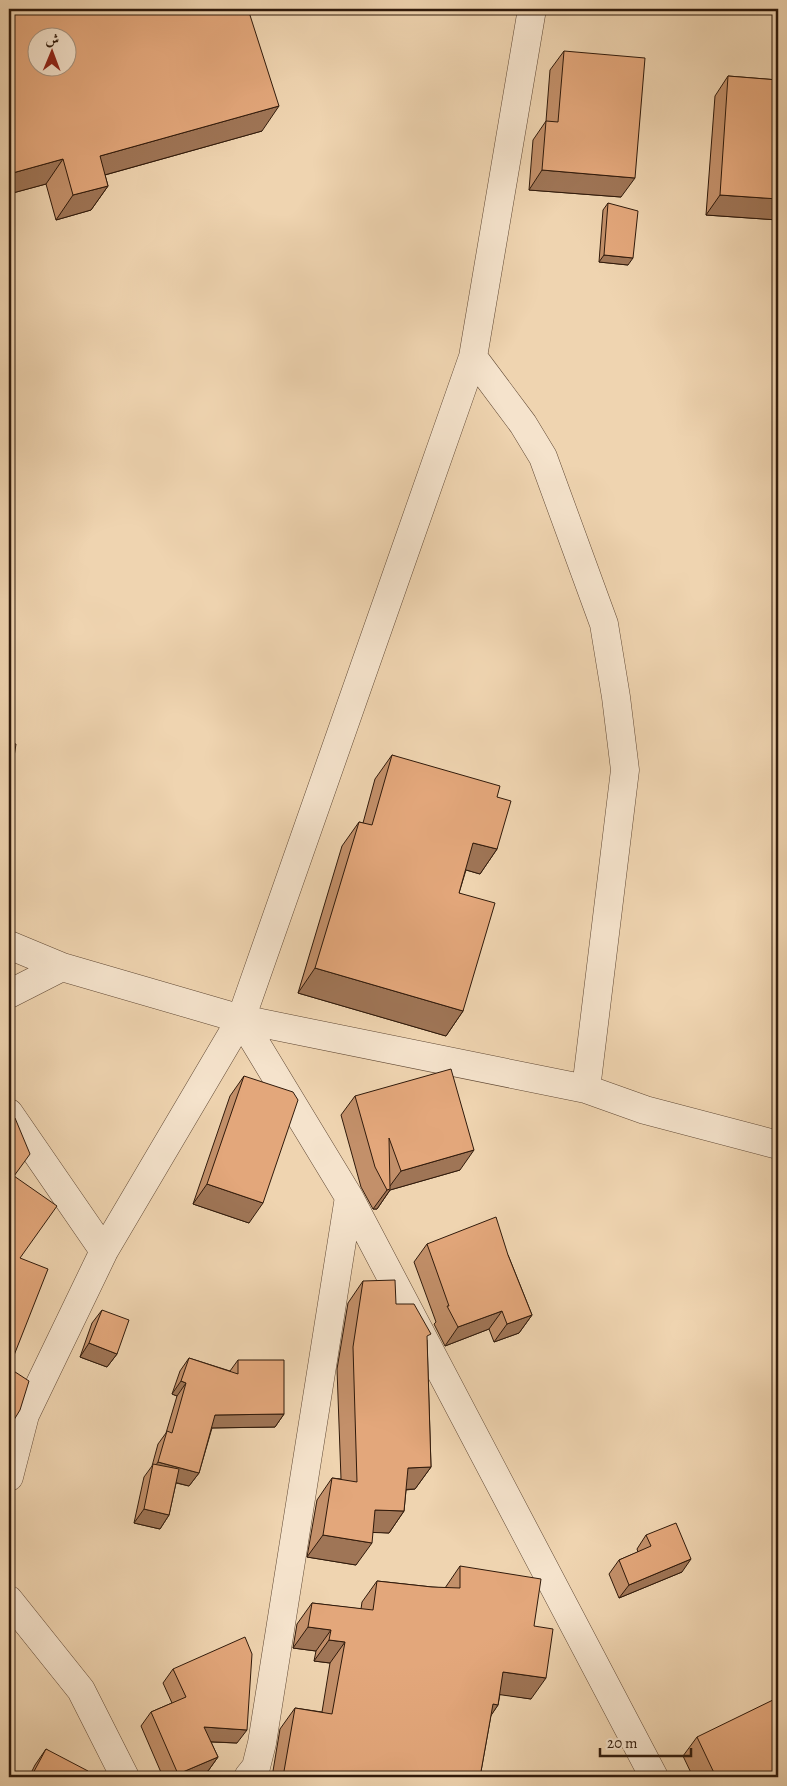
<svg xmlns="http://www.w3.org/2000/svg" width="787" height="1786" font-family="Alegreya,Amiri,serif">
<rect width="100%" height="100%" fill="#efd4b0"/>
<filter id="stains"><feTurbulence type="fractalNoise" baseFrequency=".004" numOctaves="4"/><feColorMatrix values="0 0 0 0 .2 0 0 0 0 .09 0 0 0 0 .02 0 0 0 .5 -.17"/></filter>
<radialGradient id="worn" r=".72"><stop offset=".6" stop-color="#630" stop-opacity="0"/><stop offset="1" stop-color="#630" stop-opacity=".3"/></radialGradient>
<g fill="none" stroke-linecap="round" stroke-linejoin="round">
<!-- minor casing -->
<g stroke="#604834" stroke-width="29">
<path id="minor" d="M473,357L523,424L543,457L604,624L616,697L625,770L586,1089
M9,945L62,967L241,1019L586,1089L645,1110L778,1145
M9,994L62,967
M241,1019L349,1197L654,1777
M9,1113L104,1251
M9,1477L25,1415L104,1251L241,1019L473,357L532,9
M9,1600L81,1690L125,1777
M248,1777L256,1767L262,1743L349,1197"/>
</g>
<!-- minor -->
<use href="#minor" stroke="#f5e3cc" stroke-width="28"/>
</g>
<!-- wall -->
<path fill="#c3906a" stroke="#301a0b" d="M9,9L262,131L105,175L108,186L91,210L56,220L46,184L9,194Z
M564,51L621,197L529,190L533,140L546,121L550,70Z
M728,76L778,80V220L706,215L715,96Z
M608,203L628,265L599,262L603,210Z
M392,755L497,797V849L480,874L466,870L459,893L463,1011L446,1036L298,993L342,846L359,822L363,823L375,779Z
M244,1076L249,1223L193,1204L230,1096Z
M355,1096L460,1170L390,1190L377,1209H373L361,1187L341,1115Z
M427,1244L508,1255L532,1315L519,1333L494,1342L489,1329L445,1346L434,1324L436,1322L414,1262Z
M363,1281L396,1304L427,1340L431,1467L415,1489L406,1490L404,1511L389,1533L373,1532L356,1565L307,1557L317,1500L332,1478L341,1479L337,1369L348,1303Z
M102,1310L117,1354L107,1367L80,1357L92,1323Z
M189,1358L230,1371L238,1360L284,1414L275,1427L212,1428L199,1473L189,1486L176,1483L169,1515L160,1529L134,1523L144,1477L152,1466L158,1444L166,1433L177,1396L172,1394L180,1371Z
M646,1535L682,1572L619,1598L609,1574L619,1560L638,1552L637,1549Z
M460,1566L534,1626L531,1699L500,1694L498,1705L491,1715L480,1777H272L280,1729L295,1708L322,1712L330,1663L314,1661L316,1651L293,1648L297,1624L312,1603L361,1609L362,1602L377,1581L432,1587L445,1588Z
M173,1669L237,1743L211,1742L218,1757L208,1771L193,1777H163L141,1726L151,1712L172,1703L163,1683Z
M697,1737L778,1777H693L683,1756Z
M46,1749L85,1777H29L35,1765Z"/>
<!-- shaded-wall -->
<path fill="#9f7556" stroke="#301a0b" d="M279,106L262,131L83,181L100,156Z
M63,159L46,184L9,194V174Z
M542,170L635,178L621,197L529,190Z
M108,186L91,210L56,220L73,195Z
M720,195L778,199V220L706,215Z
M604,255L633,258L628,265L599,262Z
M473,843L497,849L480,874L456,867Z
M315,968L463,1011L446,1036L298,993Z
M474,1150L460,1170L390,1190L377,1209H373L401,1171Z
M207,1184L263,1203L249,1223L193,1204Z
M502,1311L489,1329L445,1346L458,1327Z
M532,1315L519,1333L494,1342L507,1324Z
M89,1343L117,1354L107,1367L80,1357Z
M181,1381L186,1383L177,1396L172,1394Z
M284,1414L275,1427L206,1428L215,1415Z
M158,1462L199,1473L189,1486L151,1476L152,1471Z
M431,1467L415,1489L393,1490L408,1468Z
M144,1509L169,1515L160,1529L134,1523Z
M375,1510L404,1511L389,1533L359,1532Z
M323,1535L372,1543L356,1565L307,1557Z
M691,1559L682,1572L619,1598L629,1585Z
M308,1627L331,1630L316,1651L293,1648Z
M329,1640L345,1642L330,1663L314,1661Z
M503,1672L546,1678L531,1699L488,1693Z
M493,1704L498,1705L484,1726Z
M204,1727L247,1730L237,1743L195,1741Z
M218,1757L208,1771L193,1777H176L178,1774Z
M778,1772V1777H766Z"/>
<!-- building -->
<path fill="#e3a77b" stroke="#301a0b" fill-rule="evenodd" d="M9,9H248L279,106L100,156L108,186L73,195L63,159L9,174ZM38,38H68V68H38Z
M564,51L645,58L635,178L542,170L546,121L558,122Z
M728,76L778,80V199L720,195Z
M608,203L638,211L633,258L604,255Z
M9,743L16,744L9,789Z
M392,755L500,786L497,797L511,801L497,849L473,843L459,893L495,903L463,1011L315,968L359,822L372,825Z
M451,1069L474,1150L401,1171L389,1138L390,1189L387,1190L375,1167L355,1096Z
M244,1076L293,1092L298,1100L263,1203L207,1184Z
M9,1114L15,1118L30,1154L14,1176L57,1206L20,1258L48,1269L9,1368L29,1381L20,1410L9,1428V1218L12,1210L9,1213Z
M496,1217L508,1255L532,1315L507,1324L502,1311L458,1327L447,1306H449L427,1244Z
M395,1280L396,1304H414L431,1334L427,1336L431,1467L408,1468L404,1511L375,1510L372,1543L323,1535L332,1478L357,1482L353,1347L363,1281Z
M102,1310L129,1320L117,1354L89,1343Z
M189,1358L238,1374V1360H284V1414L215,1415L199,1473L158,1462L167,1431L172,1433L186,1383L181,1381Z
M9,1463L12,1465L9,1473Z
M153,1464L179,1469L169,1515L144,1509Z
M676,1523L691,1559L629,1585L619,1560L651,1546L646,1535Z
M460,1566L541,1579L534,1626L553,1629L546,1678L503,1672L498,1705L493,1704L480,1777H283L295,1708L332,1714L345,1642L329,1640L331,1630L308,1627L312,1603L373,1610L377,1581L432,1587L460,1588Z
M245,1637L252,1654L247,1730L204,1727L218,1757L178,1774L151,1712L186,1697L173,1669Z
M775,1699L778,1706V1772L766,1777H716L697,1737Z
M46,1749L88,1771L85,1777H31Z"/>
<!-- margin -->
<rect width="787" height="1786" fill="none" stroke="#efd4b0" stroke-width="30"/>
<rect x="10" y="10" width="767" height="1766" fill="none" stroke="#301a0b" stroke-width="2.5"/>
<rect x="15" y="15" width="757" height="1756" fill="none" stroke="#301a0b"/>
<!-- north arrow -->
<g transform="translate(52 52) rotate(1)"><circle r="24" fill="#f5e3cc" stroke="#a6937f"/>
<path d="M0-4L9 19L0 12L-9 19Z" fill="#8f2418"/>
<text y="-8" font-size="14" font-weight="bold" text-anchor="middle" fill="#301a0b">ش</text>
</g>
<!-- scale -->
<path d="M600 1748v8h91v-8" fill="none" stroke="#301a0b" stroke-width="2.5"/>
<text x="607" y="1748" font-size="15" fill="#301a0b" stroke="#f5e3cc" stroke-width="4" paint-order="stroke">20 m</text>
<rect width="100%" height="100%" filter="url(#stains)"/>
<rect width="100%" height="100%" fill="url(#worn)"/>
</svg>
